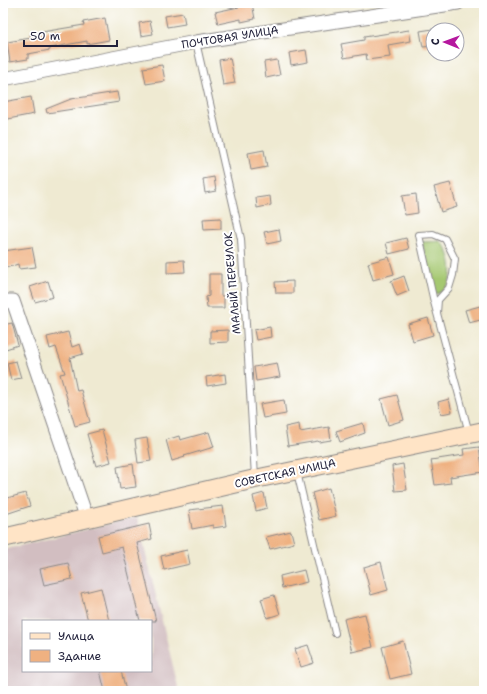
<svg xmlns="http://www.w3.org/2000/svg" width="487" height="694" font-family="'Shantell Sans',sans-serif">
<rect width="100%" height="100%" fill="#fff"/>
<filter id="ink" filterUnits="userSpaceOnUse"><feTurbulence type="fractalNoise" baseFrequency=".025" numOctaves="2"/><feDisplacementMap in="SourceGraphic" scale="8" xChannelSelector="R" yChannelSelector="G"/><feConvolveMatrix kernelMatrix="1 2 1 2 8 2 1 2 1" color-interpolation-filters="sRGB"/></filter>
<filter id="wash" filterUnits="userSpaceOnUse"><feTurbulence type="fractalNoise" baseFrequency=".012" numOctaves="4" result="noise"/><feDisplacementMap in="SourceGraphic" scale="16" xChannelSelector="R" yChannelSelector="G"/><feGaussianBlur stdDeviation="0.9" result="paint"/><feColorMatrix in="noise" values="0 0 0 0 0 0 0 0 0 0 0 0 0 0 0 0 0 1.4 0 .05"/><feComposite in="paint" operator="in"/></filter>
<g filter="url(#wash)">
<rect width="100%" height="100%" fill="#efead2"/>
<!-- industrial -->
<path fill="#d2bec1" fill-rule="evenodd" d="M137,517L179,691H3V550ZM23,621H151V671H23Z"/>
<!-- green -->
<path fill="#a5c871" stroke="#647556" d="M440,241C454,253 458,286 437,294L432,288L422,242Z"/>
<g id="blocks">
<!-- building -->
<path fill="#efb181" d="M238,3H252L255,19L241,22V19L218,24L215,12L239,7Z
M183,13L185,24L167,27L165,16Z
M105,18L109,40L87,44V41L50,48V50L28,54V59L10,62L7,42L31,38L30,34L84,25L83,22Z
M150,21L153,34L141,36L139,23Z
M433,29V46L423,47L420,31Z
M409,30L411,41L388,45L390,57L367,60L366,54L344,58L341,44L364,40V37Z
M306,50L308,62L291,65L289,53Z
M230,58L235,83L223,85L219,60Z
M277,60L280,75L266,78L264,62Z
M162,65L165,81L146,84L143,68Z
M117,92L119,102L47,113L46,109L71,99Z
M31,97L34,114L3,120V102Z
M264,150L267,167L251,170L248,153Z
M214,177L216,191L205,193L203,179Z
M450,183L457,207L441,212L434,187Z
M416,194L418,213L405,215L402,196Z
M270,196L271,205L257,208L256,198Z
M221,218V229L204,230L203,219Z
M279,229L281,241L267,244L264,232Z
M406,238L409,249L389,254L386,243Z
M32,247L36,267L19,269L18,264L3,269V251Z
M389,257L394,274L373,280L368,263Z
M184,260L185,272L167,273V261Z
M209,274H221V296H224V308H207L206,297L209,296Z
M404,276L409,291L397,296L391,281Z
M48,281L53,297L35,302L30,287Z
M293,281V293H276L275,282Z
M484,305V319L469,323L465,310Z
M428,318L433,335L413,341L408,324Z
M12,323L18,345L6,349L3,337V325Z
M270,327L271,337L256,340L254,330Z
M228,330V342L210,343V331Z
M68,332L72,347L80,344L83,354L70,358L77,391L81,390L90,422L75,426L60,374L65,373L56,347L50,349L47,337Z
M16,361L21,378L11,380L7,363Z
M277,363L280,377L256,381L254,367Z
M225,374L226,383L207,386L206,377Z
M397,395L404,420L388,425L381,399Z
M449,399L452,412L441,414L438,402Z
M284,400L286,414L263,418L260,404Z
M363,423L365,433L340,442L336,431Z
M299,424L300,432L329,427L331,440L319,442L318,441L288,446L285,427Z
M102,430L111,462L96,466L87,434Z
M209,432L214,447L184,456L185,457L172,461L166,440L179,436L180,440Z
M147,438L151,461L138,463L135,440Z
M479,447L483,472L450,477L451,483L435,485L431,460L464,455L463,449Z
M133,464L136,487L120,489L117,467Z
M403,464L407,490L395,491L392,466Z
M329,488L336,516L319,520L312,493Z
M26,493L30,506L3,515V499Z
M264,493L267,508L256,511L253,496Z
M223,506L226,526L213,528V525L192,529L189,510Z
M149,524L152,539L137,543L156,621H140L122,547L102,552L98,536Z
M291,531L294,543L270,549L266,537Z
M187,550L190,564L164,570L161,556Z
M381,562L388,590L371,595L364,567Z
M68,563L72,579L44,585L40,569Z
M304,570L307,582L282,588L280,576Z
M101,588L109,621H88L81,593Z
M274,595L280,614L267,618L261,599Z
M365,614L373,647L352,652L344,619Z
M403,641L411,674L390,679L382,647Z
M308,645L314,663L301,667L295,649Z
M100,671H121L126,691H105Z"/>
</g>
</g>
<g filter="url(#ink)">
<use href="#blocks" fill-opacity="0" stroke="#888686" stroke-width="1"/>
<g fill="none" stroke-linecap="round" stroke-linejoin="round">
<!-- lane casing -->
<g stroke="#888686" stroke-width="8">
<path id="lane" d="M196,42L241,239L255,477
M437,313L438,300L449,288L453,275L455,259L445,239L433,234L419,235L434,302L469,433
M297,472L335,633"/>
</g>
<!-- street casing -->
<g stroke="#888686" stroke-width="15">
<path id="street" d="M3,79L196,42L458,3
M3,301H13L87,519"/>
</g>
<!-- secondary casing -->
<g stroke="#888686" stroke-width="20">
<path id="secondary" d="M3,538L255,479L484,431"/>
</g>
<!-- lane -->
<use href="#lane" stroke="#fff" stroke-width="6"/>
<!-- street -->
<use href="#street" stroke="#fff" stroke-width="13"/>
<!-- secondary -->
<use href="#secondary" stroke="#ffe4c6" stroke-width="18"/>
</g>
</g>
<g text-anchor="middle" stroke-width="4" stroke-linejoin="round" paint-order="stroke">
<!-- street labels -->
<g font-size="11" fill="#22223b" stroke="#fff">
<text transform="translate(230 37) rotate(-9)" y="4">ПОЧТОВАЯ УЛИЦА</text>
<text transform="translate(232 283) rotate(-95)" y="4">МАЛЫЙ ПЕРЕУЛОК</text>
<text transform="translate(285 473) rotate(-12)" y="4">СОВЕТСКАЯ УЛИЦА</text>
</g>
</g>
<!-- margin -->
<rect width="487" height="694" fill="none" stroke="#fff" stroke-width="16"/>
<!-- legend -->
<rect x="22" y="620" width="130" height="52" fill="#ffffff" stroke="#a7a7b1"/>
<rect x="30" y="633" width="20" height="6" fill="#ffe4c6" stroke="#a7a7b1"/>
<text x="58" y="640" font-size="12" fill="#22223b">Улица</text>
<rect x="30" y="650" width="20" height="12" fill="#efb181" stroke="#a7a7b1"/>
<text x="58" y="660" font-size="12" fill="#22223b">Здание</text>
<!-- north arrow -->
<g transform="translate(445 42) rotate(271)"><circle r="19" fill="#ffffff" stroke="#a7a7b1"/>
<path d="M0-3L7 15L0 10L-7 15Z" fill="#b5179e"/>
<text y="-6" font-size="11" font-weight="bold" text-anchor="middle" fill="#22223b">С</text>
</g>
<!-- scale -->
<path d="M24 40v6h93v-6" fill="none" stroke="#22223b" stroke-width="2"/>
<text x="30" y="40" font-size="12" fill="#22223b" stroke="#ffffff" stroke-width="3" paint-order="stroke">50 m</text>
</svg>
